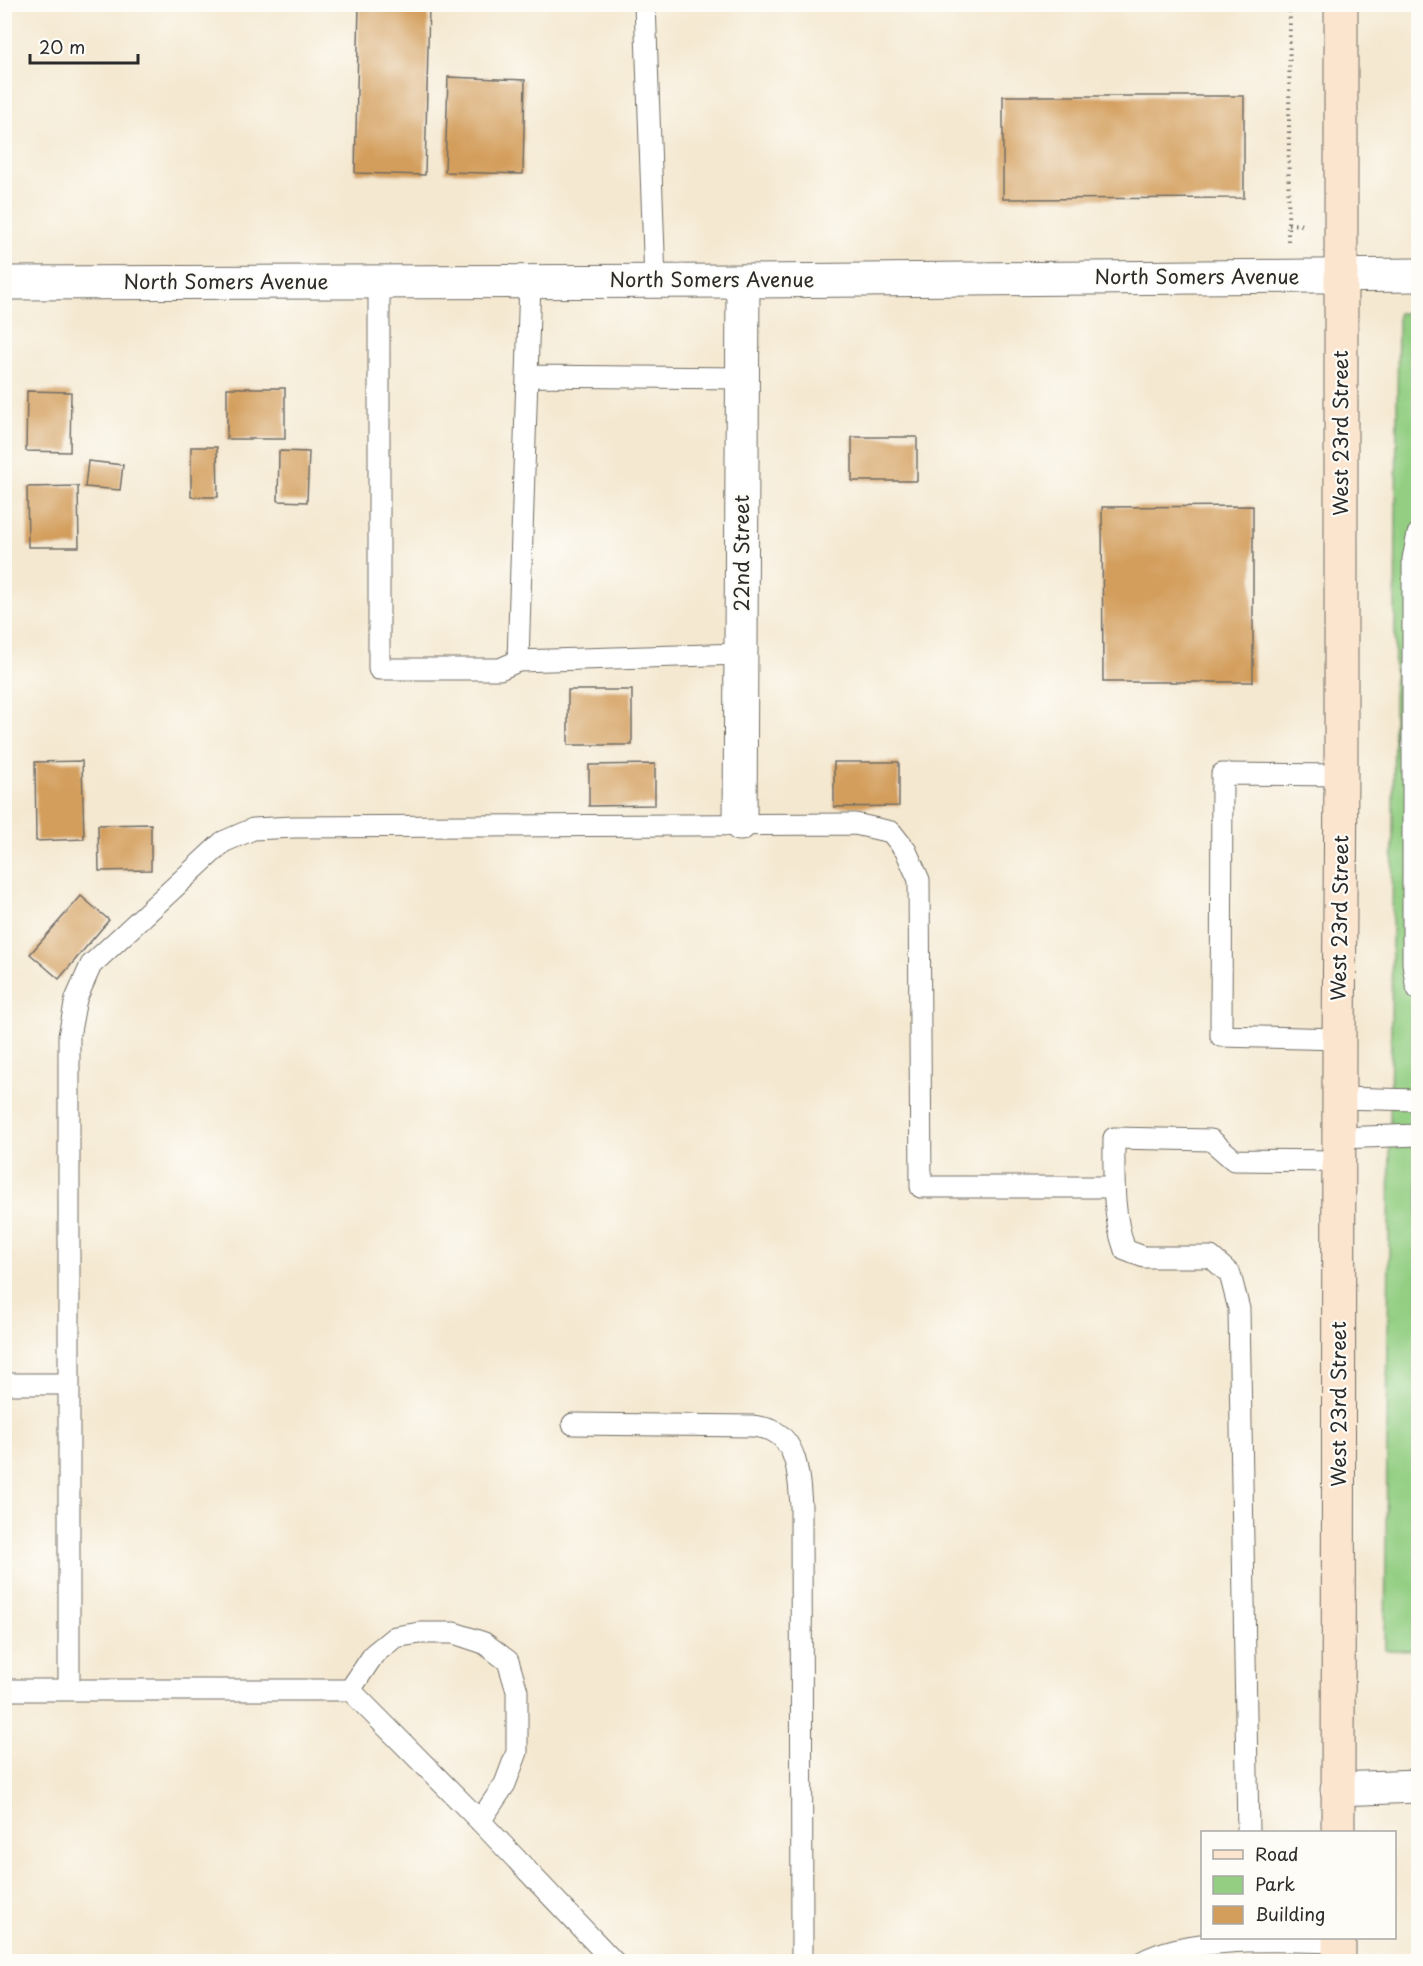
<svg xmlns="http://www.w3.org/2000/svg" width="1423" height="1966" font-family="'Playpen Sans',sans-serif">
<rect width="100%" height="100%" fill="#fdfcf7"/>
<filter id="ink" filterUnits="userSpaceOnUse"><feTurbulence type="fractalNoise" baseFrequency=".0167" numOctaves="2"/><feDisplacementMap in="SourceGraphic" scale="12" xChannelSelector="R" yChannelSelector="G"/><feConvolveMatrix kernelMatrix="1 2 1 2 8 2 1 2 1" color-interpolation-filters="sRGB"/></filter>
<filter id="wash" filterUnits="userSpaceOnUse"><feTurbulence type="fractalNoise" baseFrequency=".008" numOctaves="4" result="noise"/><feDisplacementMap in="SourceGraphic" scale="24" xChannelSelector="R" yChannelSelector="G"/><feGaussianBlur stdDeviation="1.35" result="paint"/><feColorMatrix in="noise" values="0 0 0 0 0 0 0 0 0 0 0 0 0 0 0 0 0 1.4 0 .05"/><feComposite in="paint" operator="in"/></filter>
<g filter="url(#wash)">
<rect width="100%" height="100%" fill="#f4e8d0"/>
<!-- green -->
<path fill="#93ce82" stroke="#5f7c56" stroke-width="1.5" d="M1398,313H1418V1651L1385,1650Z"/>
<g id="blocks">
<!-- building -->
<path fill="#d39e5c" d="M359,4H429L425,175L355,173Z
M448,77L525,80L523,174L445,172Z
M1003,96H1244V198L1003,199Z
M227,388H285V439H227Z
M27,391L71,392L70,452L26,451Z
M852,437H917V481H852Z
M191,447H217L218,497H191Z
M279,451L309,452L307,502L278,501Z
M88,461L123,465L120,490L85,487Z
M78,486L79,547H28L27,487Z
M1253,506V682H1103L1102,507Z
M568,690H632V745H568Z
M82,761L84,839L36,841L35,762Z
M834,762H899V806L834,807Z
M655,764V805L589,806V765Z
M151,824V870L99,871L98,825Z
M81,896L109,920L59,979L30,954Z"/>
</g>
</g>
<g filter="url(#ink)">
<use href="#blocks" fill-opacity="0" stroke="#716d65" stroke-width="1.5"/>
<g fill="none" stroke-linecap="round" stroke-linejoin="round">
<!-- service casing -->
<g stroke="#716d65" stroke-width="23">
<path id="service" d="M645,4L655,281
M379,281V669H500L518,661L530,281
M527,376L743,378
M1418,534L1413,559V963L1416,984L1418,989
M518,661L741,654
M1339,1039L1221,1036L1222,774L1341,775
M1339,1098L1418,1100
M1339,1138L1418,1135
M4,1384H69
M573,1424L753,1426C759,1427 766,1428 771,1430C799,1442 799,1481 801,1506L802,1962
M4,1690H350L480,1821L614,1962
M69,1690V1036L76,999L91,965L223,842L253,829L294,827L855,824L891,832L906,851L919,880L921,1187H1114
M350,1690L374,1654L395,1637L420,1633H454L484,1643L508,1661L517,1691V1752L505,1784L480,1821
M1248,1832L1239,1309L1230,1274L1211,1257H1144L1125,1250C1112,1214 1114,1176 1114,1138L1211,1140L1234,1160L1339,1161
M1142,1962C1190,1935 1284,1941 1339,1942"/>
</g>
<!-- minor casing -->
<g stroke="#716d65" stroke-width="35">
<path id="minor" d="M740,824L743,281
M1337,1789L1418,1786"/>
</g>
<!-- tertiary casing -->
<g stroke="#716d65" stroke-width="35">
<path id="tertiary" d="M4,283L743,281L1418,275"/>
</g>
<!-- secondary casing -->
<g stroke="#716d65" stroke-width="35">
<path id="secondary" d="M1338,1832L1339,1039L1341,775V4
M1339,1938V1962"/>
</g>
<!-- path -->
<path stroke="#716d65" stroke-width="4" stroke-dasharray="1.5 4.5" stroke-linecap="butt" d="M1288,224L1306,225
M1288,241L1290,4"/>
<!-- service -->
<use href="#service" stroke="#fff" stroke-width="21"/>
<!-- minor -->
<use href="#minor" stroke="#fff" stroke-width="33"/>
<!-- tertiary -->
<use href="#tertiary" stroke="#fff" stroke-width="33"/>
<!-- secondary -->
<use href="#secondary" stroke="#fce5cf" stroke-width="33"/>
</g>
</g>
<g text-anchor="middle" stroke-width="4.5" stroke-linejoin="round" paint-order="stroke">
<!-- street labels -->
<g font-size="20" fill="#2b2b2b" stroke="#fdfcf7">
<text x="1197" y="284">North Somers Avenue</text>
<text x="712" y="287">North Somers Avenue</text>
<text x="226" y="289">North Somers Avenue</text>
<text transform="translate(1341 433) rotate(-90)" y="7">West 23rd Street</text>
<text transform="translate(742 553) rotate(-90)" y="7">22nd Street</text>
<text transform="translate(1340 918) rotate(-89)" y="7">West 23rd Street</text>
<text transform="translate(1339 1404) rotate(-90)" y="7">West 23rd Street</text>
</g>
</g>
<!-- margin -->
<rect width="1423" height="1966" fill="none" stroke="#fdfcf7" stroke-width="24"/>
<!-- legend -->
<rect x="1201" y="1831" width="195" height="108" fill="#fdfcf7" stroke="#a9a8a5" stroke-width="1.5"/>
<rect x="1213" y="1850" width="30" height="9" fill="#fce5cf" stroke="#a9a8a5" stroke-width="1.5"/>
<text x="1255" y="1861" font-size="18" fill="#2b2b2b">Road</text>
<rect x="1213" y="1876" width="30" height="18" fill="#93ce82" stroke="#a9a8a5" stroke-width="1.5"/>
<text x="1255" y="1891" font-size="18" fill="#2b2b2b">Park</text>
<rect x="1213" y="1906" width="30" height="18" fill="#d39e5c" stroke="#a9a8a5" stroke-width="1.5"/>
<text x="1255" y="1921" font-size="18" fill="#2b2b2b">Building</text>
<!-- scale -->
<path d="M30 54v9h108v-9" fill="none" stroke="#2b2b2b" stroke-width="3"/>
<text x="39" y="54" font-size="18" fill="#2b2b2b" stroke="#fdfcf7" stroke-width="4.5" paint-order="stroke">20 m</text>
</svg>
